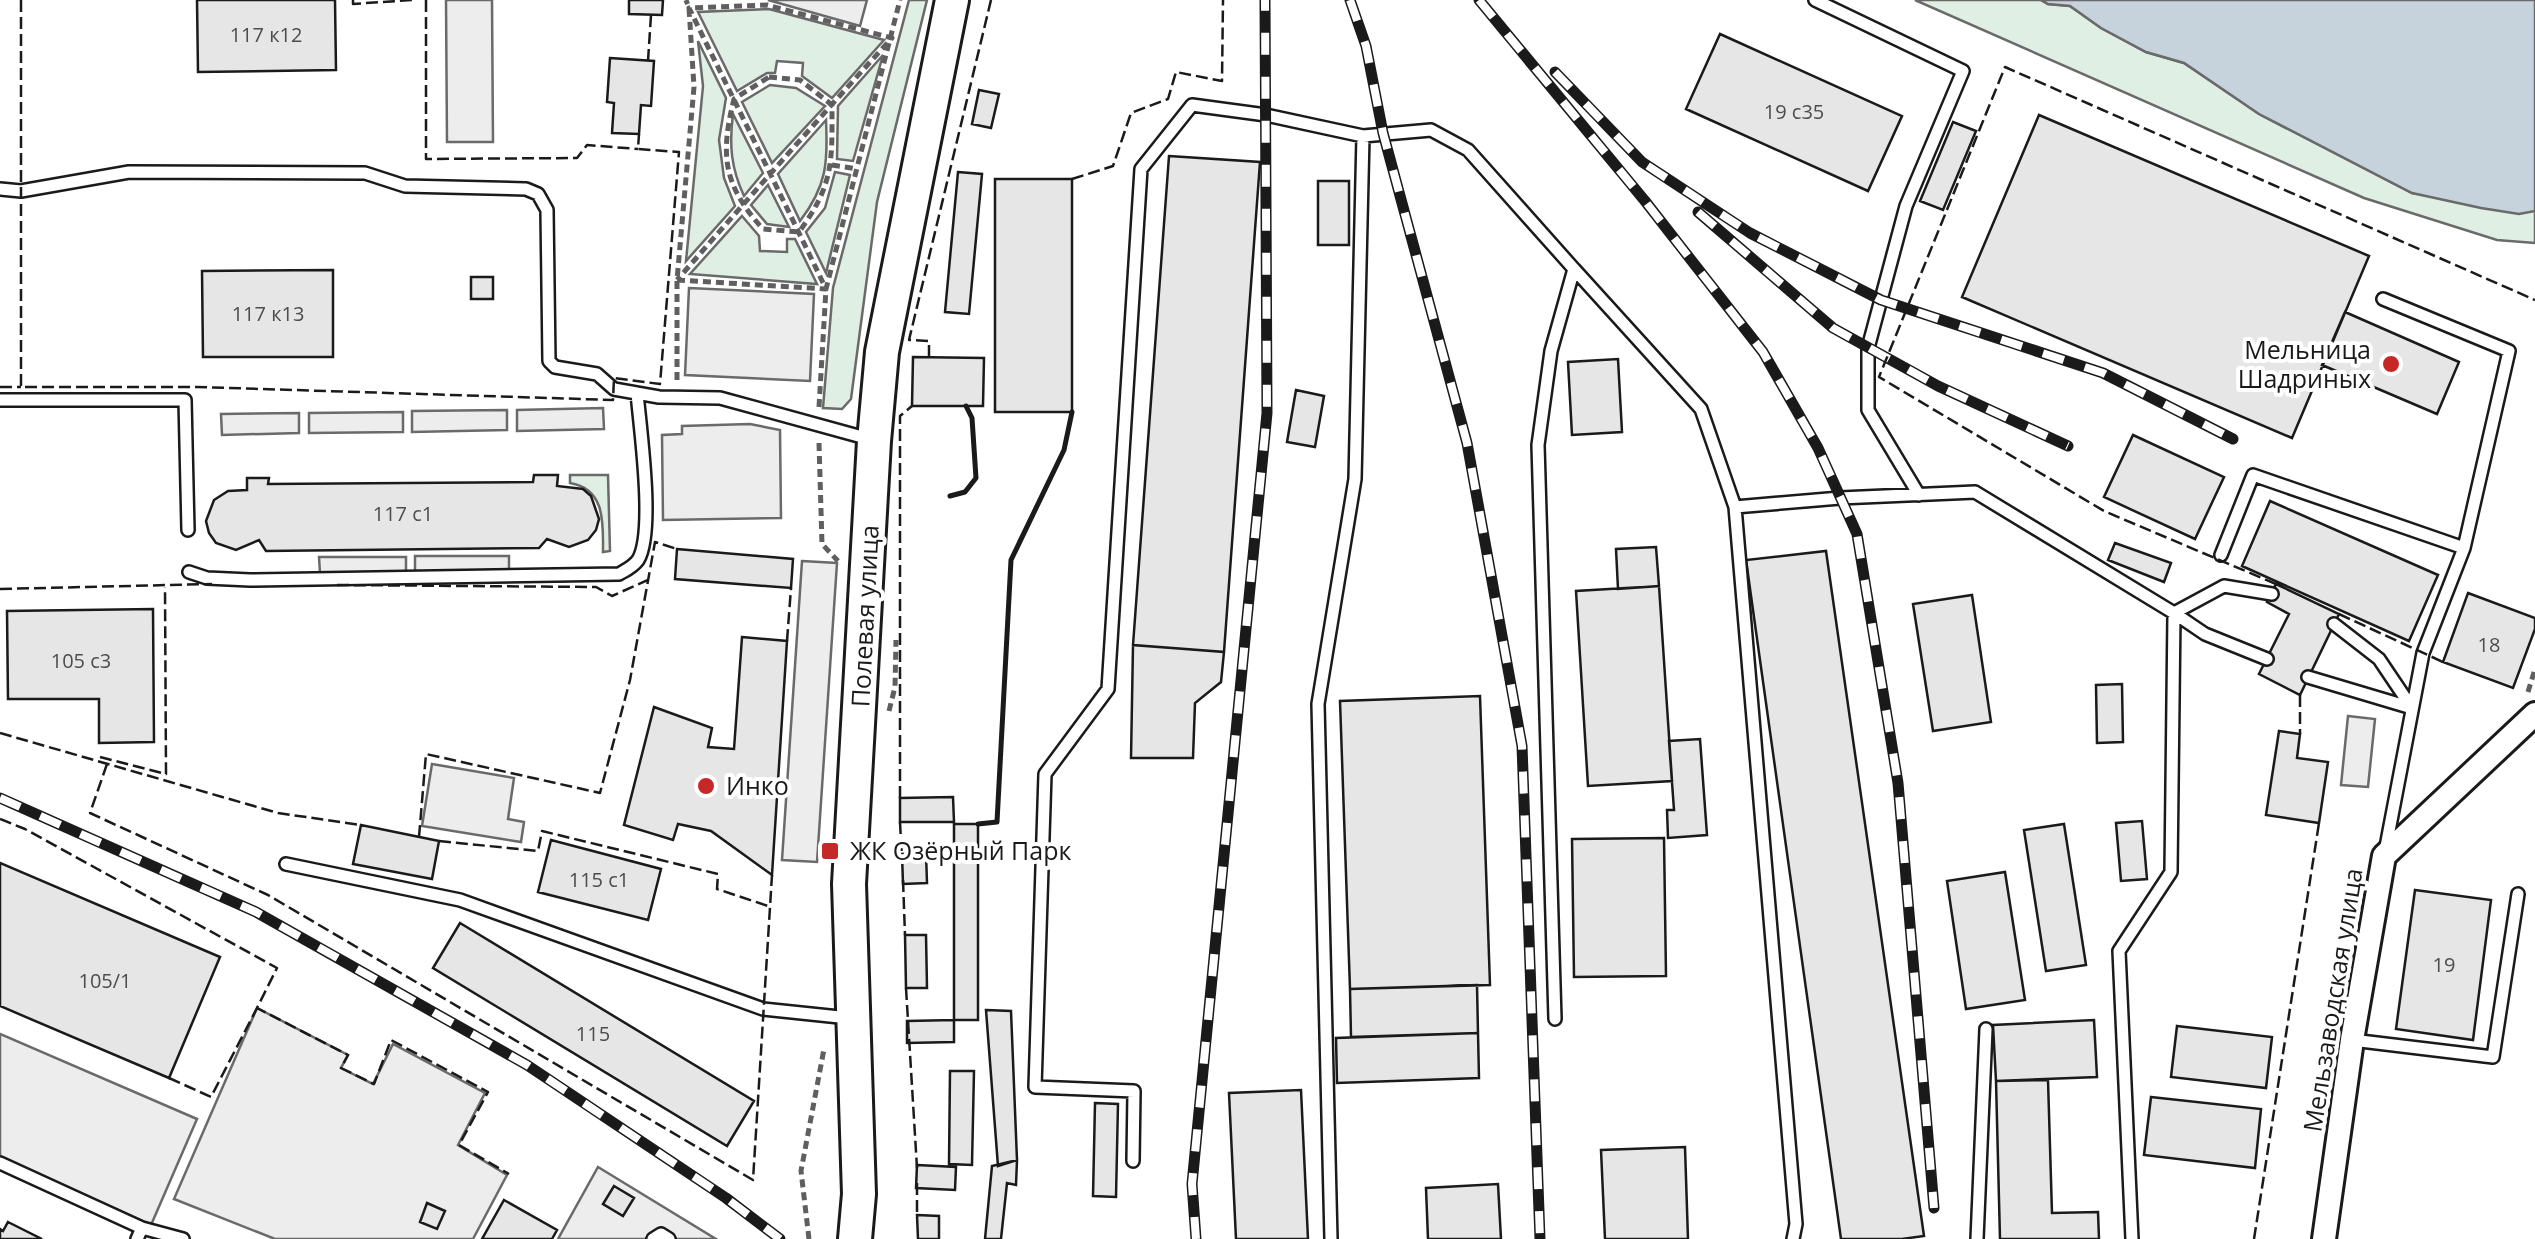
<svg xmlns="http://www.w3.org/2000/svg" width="2535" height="1239" font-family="'Open Sans',sans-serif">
<rect width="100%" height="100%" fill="#fff"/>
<!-- green -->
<path fill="#e0efe3" stroke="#6a6a6a" stroke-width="2.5" d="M909,0H927L877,202L851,399L842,409L823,408L833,288Z
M1915,0H2041L2048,4L2070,6L2101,28L2146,52L2184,63L2259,114L2412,193L2535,211V243L2497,240L2364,198Z
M769,9L884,40L832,98L802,76L803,63L777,61L775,73H767L737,91L698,12Z
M698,41L726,98L719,140L724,178L735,206L686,261L703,86Z
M883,55L853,161L837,159L838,106Z
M770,85L796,88L825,106L772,163L742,102Z
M733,114L763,173L744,196C731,168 729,145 733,114Z
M826,120C828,162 827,186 800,221L778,174Z
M835,172L850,175L826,273L806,232L825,208Z
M768,185L789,227L767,224L751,205Z
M742,216L759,236L760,251L787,252V239H795L817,284L690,274Z
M570,475H608L610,551L603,552C603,524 606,489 570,483Z"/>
<!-- parking -->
<path fill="#ededed" stroke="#6a6a6a" stroke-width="2.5" d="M446,0H492L493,142H447Z
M768,0H867L860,26Z
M689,288L814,294L810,381L685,375Z
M603,408L604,429L517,431V410Z
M507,410V430L412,432V411Z
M403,412V432L309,433V413Z
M299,413V433L222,435L221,414Z
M750,424L780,430L781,518L663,520L662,435L682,434V426Z
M415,556H509V572H415Z
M319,557H406V572L320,573Z
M802,561L837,563L817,862L782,860Z
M2348,716L2375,719L2368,787L2341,785Z
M432,764L514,778L508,819L524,822L521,842L422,826Z
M257,1008L348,1055L341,1068L373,1084L393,1044L485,1093L458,1145L507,1175L473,1239H275L174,1199Z
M0,1034L197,1119L151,1225L0,1157Z
M598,1167L716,1239H558Z"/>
<!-- water -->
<path fill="#c6d2dc" stroke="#6a6a6a" stroke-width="2.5" d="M2041,0H2535V211L2519,214L2481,208L2412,193L2259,114L2184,63L2146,52L2101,28L2070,6L2048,4Z"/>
<!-- building -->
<path fill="#e6e6e6" stroke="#1a1a1a" stroke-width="2.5" d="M197,0H335L336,70L198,72Z
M629,0H663L662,15L629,14Z
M1720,34L1902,116L1868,191L1686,109Z
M610,58L654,61L651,106L641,105L639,134L612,133L614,103L607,102Z
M979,90L999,94L991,128L972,124Z
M2039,115L2369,256L2292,438L1962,297Z
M1953,122L1976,131L1943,210L1920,201Z
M1169,156L1260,162L1224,652L1133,645Z
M958,172L982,174L969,314L945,312Z
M995,179H1072V412H995Z
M1318,181H1349V245H1318Z
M333,270V357H203L202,271Z
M471,277H493V299H471Z
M2345,312L2459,362L2437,414L2322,365Z
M913,357L984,358L983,406H912Z
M1618,359L1622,432L1572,435L1568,362Z
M1296,390L1324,396L1315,447L1287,442Z
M2133,435L2224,477L2195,539L2104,497Z
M534,475H558L557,486L583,489L591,496L599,519L596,530L588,540L569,547L547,539L539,548L266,551L259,540L236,550L216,543L209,533L206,521L214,500L228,491L247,490V478H269L268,484L533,482Z
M2270,501L2438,575L2409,641L2242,566Z
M2115,543L2171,563L2164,582L2108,560Z
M1656,547L1659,586L1618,589L1616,549Z
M677,549L793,559L791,588L675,579Z
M1826,551L1924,1236L1902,1239H1841L1746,560Z
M2276,584L2339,614L2300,695L2259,674L2289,614L2267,602Z
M1659,586L1672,781L1588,786L1576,591Z
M2468,593L2535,618V629L2513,688L2443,662Z
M1972,595L1991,722L1933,731L1913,604Z
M153,609L154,742L99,743V699H8L7,611Z
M742,637L787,641L772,875L711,831L678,824L673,840L624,825L654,707L712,728L708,747L734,749Z
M1133,645L1224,652L1221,682L1195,703L1193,758H1131Z
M2122,684L2123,742L2097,743L2096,685Z
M1480,696L1490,985L1350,989L1340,701Z
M2279,731L2300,734L2297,758L2328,762L2319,823L2266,815Z
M1700,739L1707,835L1668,838L1667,810H1674L1669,741Z
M953,797L954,822H900V798Z
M2142,821L2147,879L2121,881L2116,823Z
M954,824H978V1020H954Z
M2064,824L2086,965L2046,971L2024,830Z
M361,825L439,841L432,879L353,864Z
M1664,838L1666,976L1574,977L1572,839Z
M551,840L661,869L648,920L538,892Z
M926,853L927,883L903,884L902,854Z
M0,863L220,957L169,1078L0,1006Z
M2005,872L2025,1000L1966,1009L1947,881Z
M2415,890L2491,900L2473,1040L2396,1029Z
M460,923L754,1101L727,1146L433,968Z
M905,935H926L927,988H906Z
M1477,985L1478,1033L1351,1037L1350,989Z
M986,1010L1011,1011L1017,1160L998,1166Z
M954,1020V1042L907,1043V1021Z
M2094,1020L2097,1077L1996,1081L1993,1025Z
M2177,1026L2272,1037L2266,1088L2171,1077Z
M1478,1033L1479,1078L1337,1083L1336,1038Z
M950,1071H974L972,1165L949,1164Z
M2048,1080L2052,1213L2098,1212L2099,1239H2000L1996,1081Z
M1301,1090L1308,1239H1236L1229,1093Z
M2151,1097L2261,1109L2255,1168L2144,1155Z
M1095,1103L1118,1104L1116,1197L1093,1196Z
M1685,1147L1688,1239H1605L1601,1150Z
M1017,1160L1016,1185L1007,1183L1001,1239H985L992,1166Z
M917,1165L956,1167L955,1190L916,1188Z
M1498,1184L1501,1239H1428L1426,1188Z
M614,1186L634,1198L623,1216L603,1204Z
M504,1200L557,1230L552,1239H482Z
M427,1203L445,1211L437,1229L420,1222Z
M917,1215L939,1216V1239H918Z
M8,1222L42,1239H0V1229L3,1231Z"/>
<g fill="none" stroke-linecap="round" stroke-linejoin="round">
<!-- lane casing -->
<g stroke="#1a1a1a" stroke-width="16">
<path id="lane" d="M1815,0L1963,71L1906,206L1868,348V410L1919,495
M0,189L21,191L129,172L365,173L405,186L526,189L538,194L547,210L549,361L555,367L597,374L614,389L659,397L720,398L873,440
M2383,299L2509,351L2464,548L2423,653L2385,852
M0,400H185L188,530
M1735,507L1840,498L1975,492L2174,613L2171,872L2119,951L2132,1239
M2221,555L2253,475L2464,548
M189,572L207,578L250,580L619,574C626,570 633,567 638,560C655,532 640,428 637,393
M2334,624L2379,659L2412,708
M2267,659L2205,634L2174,613L2224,586L2272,594
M2308,677L2412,708
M286,864L460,900L763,1009L849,1018
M1555,1019L1538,445L1551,351L1574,269L1701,409L1735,507L1796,1224L1793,1239
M2352,1040L2493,1057L2518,894
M1133,1161L1134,1091L1035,1087L1045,774L1108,689L1141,169L1192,105L1266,115L1363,136L1431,130L1468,150L1574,269
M0,1163L142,1228L137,1239
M142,1228L183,1239
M653,1239L661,1234L669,1239
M1331,1239L1318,704L1355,479L1363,136
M1977,1239L1986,1029"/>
</g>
<!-- street casing -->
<g stroke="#1a1a1a" stroke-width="28">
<path id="street" d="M2324,1239L2352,1040L2384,856L2535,714"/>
</g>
<!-- secondary casing -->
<g stroke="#1a1a1a" stroke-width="38">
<path id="secondary" d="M855,1239L859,1194L849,884L874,441L882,352L952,0"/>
</g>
<!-- path -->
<path stroke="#5f5f5f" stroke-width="5" stroke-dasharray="8 5" stroke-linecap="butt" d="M769,77L800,80L832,105C832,162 834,184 799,232L763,229C723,185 720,155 734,99Z
M832,165L857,169
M677,280L826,289C781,195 735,102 689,8L767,5L892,38C819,118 748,199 677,280
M677,380V280L694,87L689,8L686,0
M819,407L826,289L900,0
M819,443L822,544L838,561
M2528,692L2535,669
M889,711L895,687L896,640
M809,1239L801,1171L824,1049"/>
<!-- lane -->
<use href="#lane" stroke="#fff" stroke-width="11"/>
<!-- street -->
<use href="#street" stroke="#fff" stroke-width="22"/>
<!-- secondary -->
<use href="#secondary" stroke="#fff" stroke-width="32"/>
<!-- rail casing -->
<g stroke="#1a1a1a" stroke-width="11">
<path id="rail" d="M1350,0L1366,46L1383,133L1467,443L1522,746L1540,1239
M1479,0L1645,201L1763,352L1818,448L1857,534L1898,783L1934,1208
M1555,72L1642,162L1750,233L1881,300L2103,373L2233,439
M1698,212L1833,328L1938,386L2068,446
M0,798L256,912L527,1065L726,1198L780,1239
M1196,1239L1192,1184L1267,413L1265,0"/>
</g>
<!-- rail -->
<use href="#rail" stroke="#fff" stroke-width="8" stroke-dasharray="22" stroke-linecap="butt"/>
<!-- fence -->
<path stroke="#1a1a1a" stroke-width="2.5" stroke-dasharray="12 5" stroke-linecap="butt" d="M21,0V387H197L613,400L614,378L660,384L679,152L638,149L639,134
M353,0V4L412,0
M426,0V159L577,158L587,145L638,149
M648,61L651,15
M1072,179L1113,166L1131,113L1168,99L1176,72L1222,81L1223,0
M929,357V341L909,340L991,0
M0,387H21
M2276,584L2104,511L1879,377L2005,67L2535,300
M337,585L596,587L612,596L650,579
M0,589L212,584
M2339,614L2443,662
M787,641L791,588
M2300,695V734
M0,733L278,813L361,825
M100,757L166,774L165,587
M107,764L90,813L268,895L753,1180L772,875
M900,798V416L912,406
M0,819L25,829L277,968L257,1008L348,1055L341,1068L374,1084L391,1040L488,1092L459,1145L509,1174
M900,822L902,861
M419,837L426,754L600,793L630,680L655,542L677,549
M439,841L538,851L542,831L718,874L717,889L771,907
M903,880L905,935
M906,988L917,1168
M169,1078L211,1097L257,1008
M917,1183V1215
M2254,1239L2319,823"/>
<!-- wall -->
<path stroke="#1a1a1a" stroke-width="5" d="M950,496L965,492L976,478L972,418L966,406
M978,824L997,822L1011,560L1064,450L1072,412"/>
</g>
<!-- markers -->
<g fill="#c62828" stroke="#fff" stroke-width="4">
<circle cx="2391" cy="364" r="10"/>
<circle cx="706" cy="786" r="10"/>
<rect x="820" y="841" width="20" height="20" rx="5"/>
</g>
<g text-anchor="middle" stroke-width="8" stroke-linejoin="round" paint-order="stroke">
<!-- number labels -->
<g font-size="20" fill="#4d4d4d">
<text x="266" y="42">117 к12</text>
<text x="1794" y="119">19 c35</text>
<text x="268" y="321">117 к13</text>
<text x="403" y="521">117 с1</text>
<text x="2489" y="652">18</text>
<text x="81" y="668">105 с3</text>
<text x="599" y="887">115 с1</text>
<text x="2444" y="972">19</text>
<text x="105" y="988">105/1</text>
<text x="593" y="1041">115</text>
</g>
<!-- poi labels -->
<g font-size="25" fill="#1a1a1a" stroke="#fff" text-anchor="start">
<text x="2371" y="359" text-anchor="end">Мельница<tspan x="2371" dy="29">Шадриных</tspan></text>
<text x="726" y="795">Инко</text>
<text x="850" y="860">ЖК Озёрный Парк</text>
</g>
<!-- street labels -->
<g font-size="25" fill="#1a1a1a" stroke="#fff">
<text transform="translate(865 616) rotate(-87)" y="9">Полевая улица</text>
<text transform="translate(2333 1000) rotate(-81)" y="9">Мельзаводская улица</text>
</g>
</g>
</svg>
